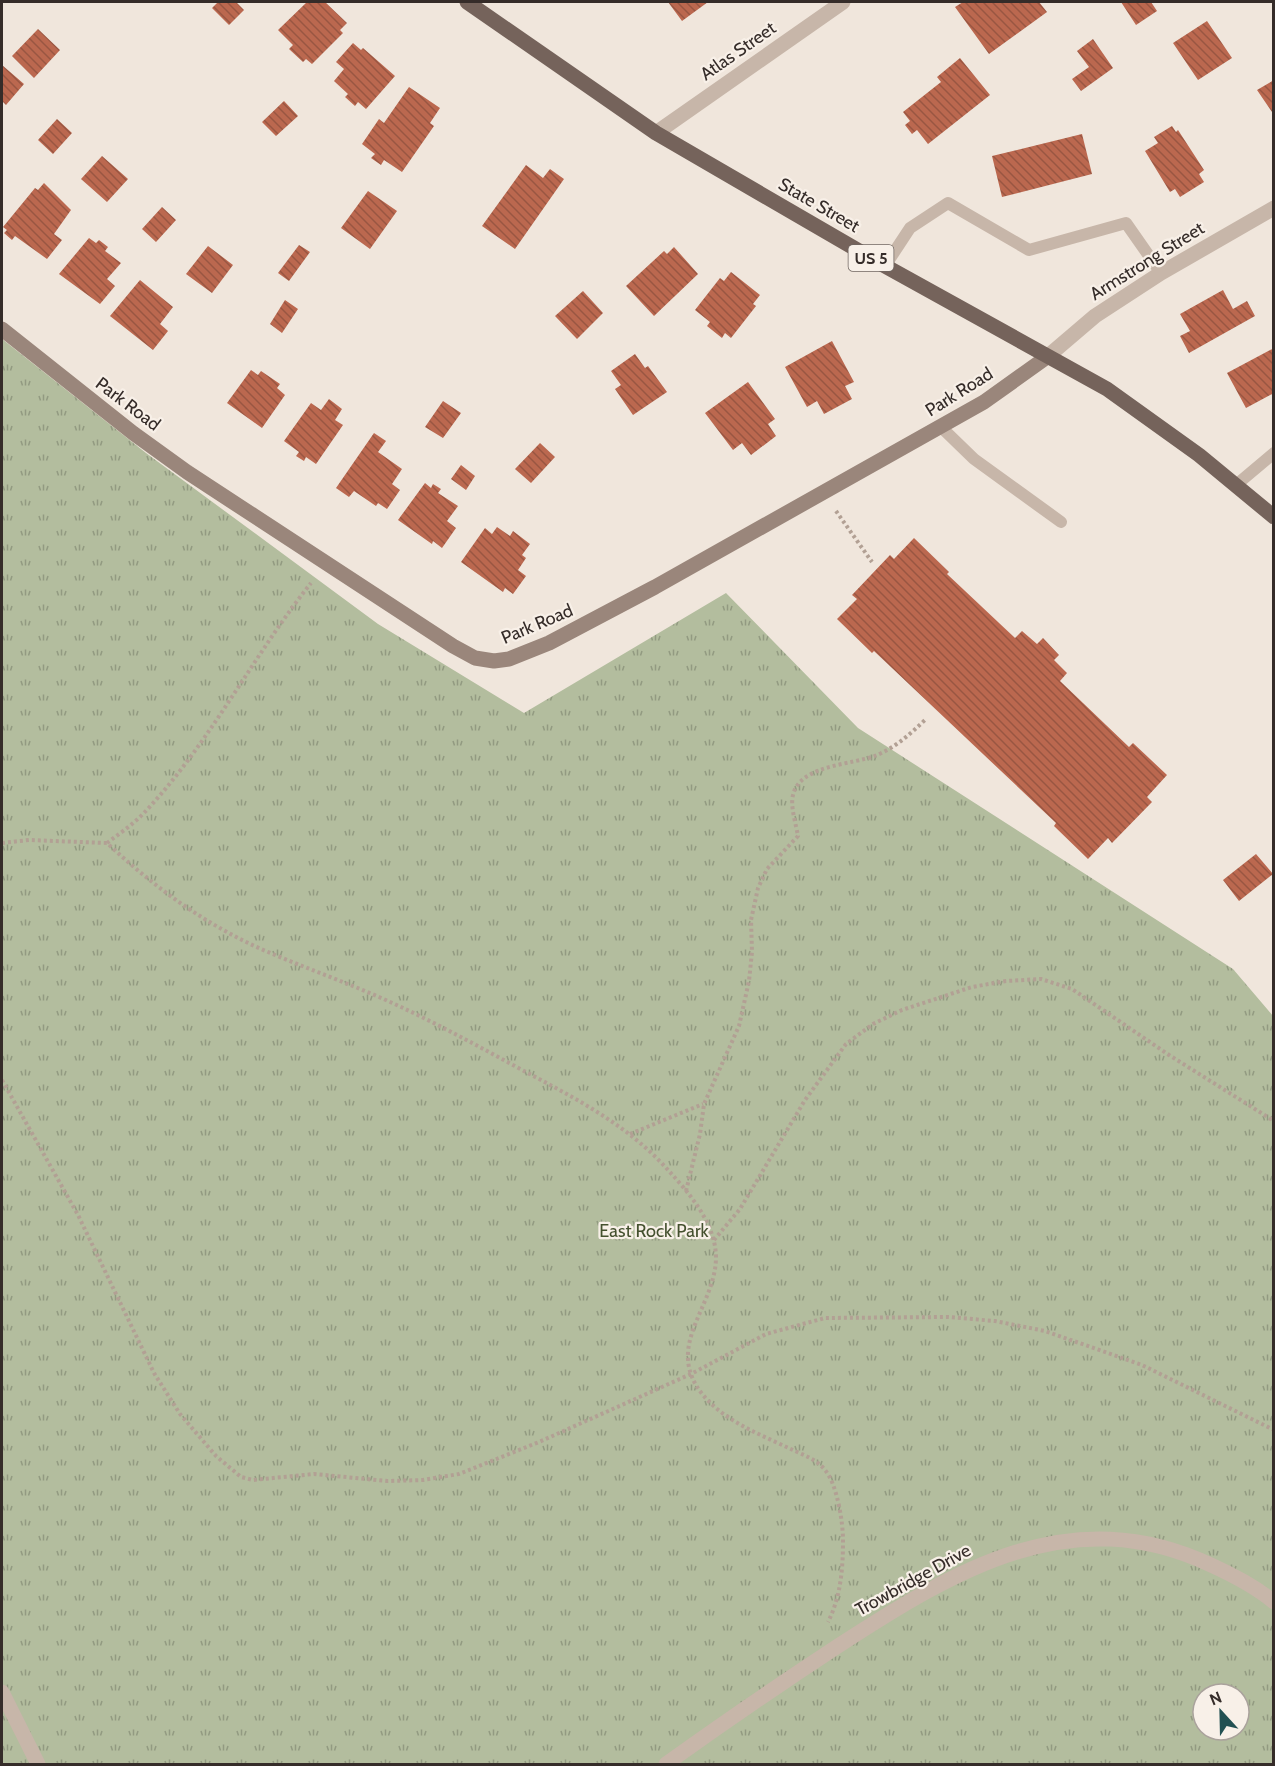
<svg xmlns="http://www.w3.org/2000/svg" width="1275" height="1766" font-family="Cabin,sans-serif">
<defs>
<pattern id="park-tufts" width="24" height="20" patternUnits="userSpaceOnUse" patternTransform="scale(1.5)"><rect width="24" height="20" fill="#b3bd9e"/><path d="M3 7l-1-3M5 7V3M7 7l1-3M15 17l-1-3M17 17v-4M19 17l1-3" fill="none" stroke="#929a81"/></pattern>
<pattern id="building-back-hatch" width="6" height="6" patternUnits="userSpaceOnUse" patternTransform="scale(1.5)"><rect width="6" height="6" fill="#bb684f"/><path d="M-1 5l2 2M0 0l6 6M5-1l2 2" fill="none" stroke="#995642"/></pattern>
</defs>
<rect width="100%" height="100%" fill="#f0e6dc"/>
<!-- park -->
<path fill="url(#park-tufts)" fill-rule="evenodd" d="M2,339L146,453L378,624L524,713L726,593L858,728L1233,969L1273,1016V1764H2ZM1203,1694H1239V1730H1203Z"/>
<!-- building -->
<path fill="url(#building-back-hatch)" d="M218,2H236L244,10L229,25L212,8Z
M307,2H325L347,23L340,30L343,33L312,64L306,59L303,62L289,49L293,45L278,30Z
M668,2H708L682,21Z
M963,2H1039L1047,12L989,54L955,7Z
M1121,2H1151L1157,11L1136,25Z
M1207,21L1232,58L1198,80L1173,43Z
M38,29L60,50L34,78L12,56Z
M1093,39L1113,68L1081,91L1072,79L1089,67L1077,51Z
M353,43L361,50L363,48L395,76L366,109L358,102L355,106L345,97L348,94L334,81L344,69L336,62Z
M960,58L990,95L928,144L917,130L912,134L905,125L910,121L903,112L941,82L937,77Z
M2,65L24,84L6,105L2,101Z
M1274,80V115L1257,90Z
M409,87L440,108L430,123L434,126L402,172L384,160L381,165L371,158L375,154L362,144L379,119L384,123Z
M284,101L298,116L276,136L262,122Z
M57,119L72,133L53,154L38,140Z
M1172,126L1176,132L1178,130L1204,170L1199,174L1204,182L1180,197L1175,189L1170,192L1145,151L1158,143L1154,137Z
M1082,134L1092,174L1002,197L992,156Z
M102,156L128,179L107,202L81,179Z
M526,165L543,178L550,169L564,179L515,249L482,226Z
M44,183L71,210L54,234L62,240L47,259L15,236L12,240L4,233L7,230L3,227L35,188L38,190Z
M368,191L397,211L370,249L341,228Z
M162,207L176,220L156,242L142,229Z
M89,238L96,243L99,240L108,247L105,251L121,263L107,279L115,286L100,304L59,274Z
M299,245L310,252L289,281L278,273Z
M208,246L233,265L212,293L186,274Z
M674,247L698,274L654,316L626,286L664,251L667,254Z
M731,272L760,295L753,304L756,306L731,338L725,333L722,338L707,326L710,322L695,310L720,278L724,281Z
M140,280L173,307L160,324L168,331L153,350L110,316Z
M1223,290L1233,309L1247,301L1255,316L1189,353L1180,336L1190,331L1180,314Z
M583,291L603,313L577,339L555,316Z
M285,300L298,309L282,333L270,324Z
M832,341L854,382L845,386L852,399L824,414L817,401L807,407L785,367Z
M1274,348V393L1246,408L1227,373Z
M635,354L645,368L648,366L667,392L633,415L615,389L621,385L611,371Z
M251,370L258,375L261,371L280,384L277,388L285,395L262,428L227,403Z
M748,382L775,419L768,424L776,436L751,455L742,443L733,450L705,413Z
M329,399L342,409L335,420L343,425L316,464L306,457L304,461L296,456L299,452L284,441L311,403L321,410Z
M443,401L461,413L443,438L425,427Z
M374,433L386,441L378,452L402,469L392,484L400,490L387,509L378,503L376,506L354,491L349,497L336,488Z
M540,443L555,457L531,483L515,469Z
M461,465L475,476L466,490L451,479Z
M425,483L431,488L433,484L441,489L438,493L458,506L447,521L456,528L442,548L433,541L432,544L398,520Z
M497,527L510,536L513,531L530,544L522,555L526,558L518,570L526,576L513,594L505,588L503,592L461,562L485,528L492,534Z
M914,538L949,572L947,574L1015,638L1022,631L1037,644L1043,638L1059,655L1054,660L1067,673L1060,681L1129,747L1133,743L1167,775L1147,797L1152,802L1112,843L1108,838L1088,859L1054,826L1056,823L874,651L872,653L837,619L857,599L852,595L890,555L894,559Z
M1256,854L1273,874L1239,901L1223,880Z"/>
<g fill="none" stroke-linecap="round" stroke-linejoin="round">
<!-- path -->
<path stroke="#b2a094" stroke-width="4" stroke-dasharray="3 3" stroke-linecap="butt" d="M836,511L872,562
M2,843L29,840L107,843C153,886 203,923 261,949C300,966 340,980 379,997C429,1019 476,1045 524,1071C575,1098 629,1126 668,1170C690,1194 716,1224 716,1258C715,1308 663,1346 703,1395C725,1422 764,1436 795,1451C806,1456 817,1460 825,1470C837,1484 843,1522 843,1540C843,1568 841,1596 828,1622
M107,843C119,834 132,825 143,814C209,745 252,657 311,583
M2,1080L78,1215L154,1373L180,1414L216,1456L241,1477L253,1480L314,1474L387,1481L423,1480L459,1474L539,1442L691,1374L766,1334L825,1318L948,1317L995,1321L1045,1331L1142,1365L1274,1430
M630,1134L703,1104
M686,1191L700,1134L704,1104L739,1026L749,981L752,952L751,920L758,888L767,869L798,836C796,824 790,806 793,795C800,764 854,765 877,755C896,747 910,734 925,720
M714,1240L740,1209L805,1100L846,1044L873,1024L902,1010L972,987L1006,981L1041,979L1072,989L1169,1055L1274,1121"/>
<!-- lane -->
<path stroke="#c7b6a9" stroke-width="12" d="M885,266L910,228L948,203L1029,250L1126,223L1161,273
M941,427L974,459L1061,522
M1236,485L1274,453"/>
<!-- street -->
<path stroke="#c7b6a9" stroke-width="15" d="M656,133L843,2
M1047,357L1095,316L1161,273L1274,208
M2,1692L38,1764
M666,1764C722,1724 780,1684 838,1646C955,1570 1071,1499 1211,1565C1233,1575 1256,1587 1274,1602"/>
<!-- secondary -->
<path stroke="#9a867b" stroke-width="15" d="M2,329L133,433L187,472L453,646L475,658L494,661L509,659L549,643L655,587L984,402L1047,357"/>
<!-- primary -->
<path stroke="#75635b" stroke-width="15" d="M467,2L656,133L885,266L1107,389L1199,455L1274,517"/>
</g>
<g text-anchor="middle" stroke-width="4.5" stroke-linejoin="round" paint-order="stroke">
<!-- shield labels -->
<rect fill="#f8f0e8" stroke="#706762" stroke-width="1.5" x="848.5" y="245" width="45" height="26" rx="4.5"/>
<g font-size="16" font-weight="bold" fill="#352c29">
<text x="871" y="264">US 5</text>
</g>
<!-- street labels -->
<g font-size="18" fill="#352c29" stroke="#f8f0e8">
<text transform="translate(738 51) rotate(-35)" y="6">Atlas Street</text>
<text transform="translate(819 205) rotate(30)" y="6">State Street</text>
<text transform="translate(1147 261) rotate(-32)" y="6">Armstrong Street</text>
<text transform="translate(959 392) rotate(-32)" y="6">Park Road</text>
<text transform="translate(128 404) rotate(37)" y="6">Park Road</text>
<text transform="translate(537 624) rotate(-23)" y="6">Park Road</text>
<text transform="translate(913 1580) rotate(-29)" y="6">Trowbridge Drive</text>
</g>
<!-- park labels -->
<g font-size="18" fill="#45512f" stroke="#f8f0e8">
<text x="654" y="1237">East Rock Park</text>
</g>
</g>
<!-- border -->
<rect width="1275" height="1766" fill="none" stroke="#352c29" stroke-width="6"/>
<!-- north arrow -->
<g transform="translate(1221 1712) rotate(338)"><circle r="28" fill="#f8f0e8" stroke="#aaa29c" stroke-width="1.5"/>
<path d="M0-4.5L10 22L0 15L-10 22Z" fill="#225052"/>
<text y="-9" font-size="16" font-weight="bold" text-anchor="middle" fill="#352c29">N</text>
</g>
</svg>
